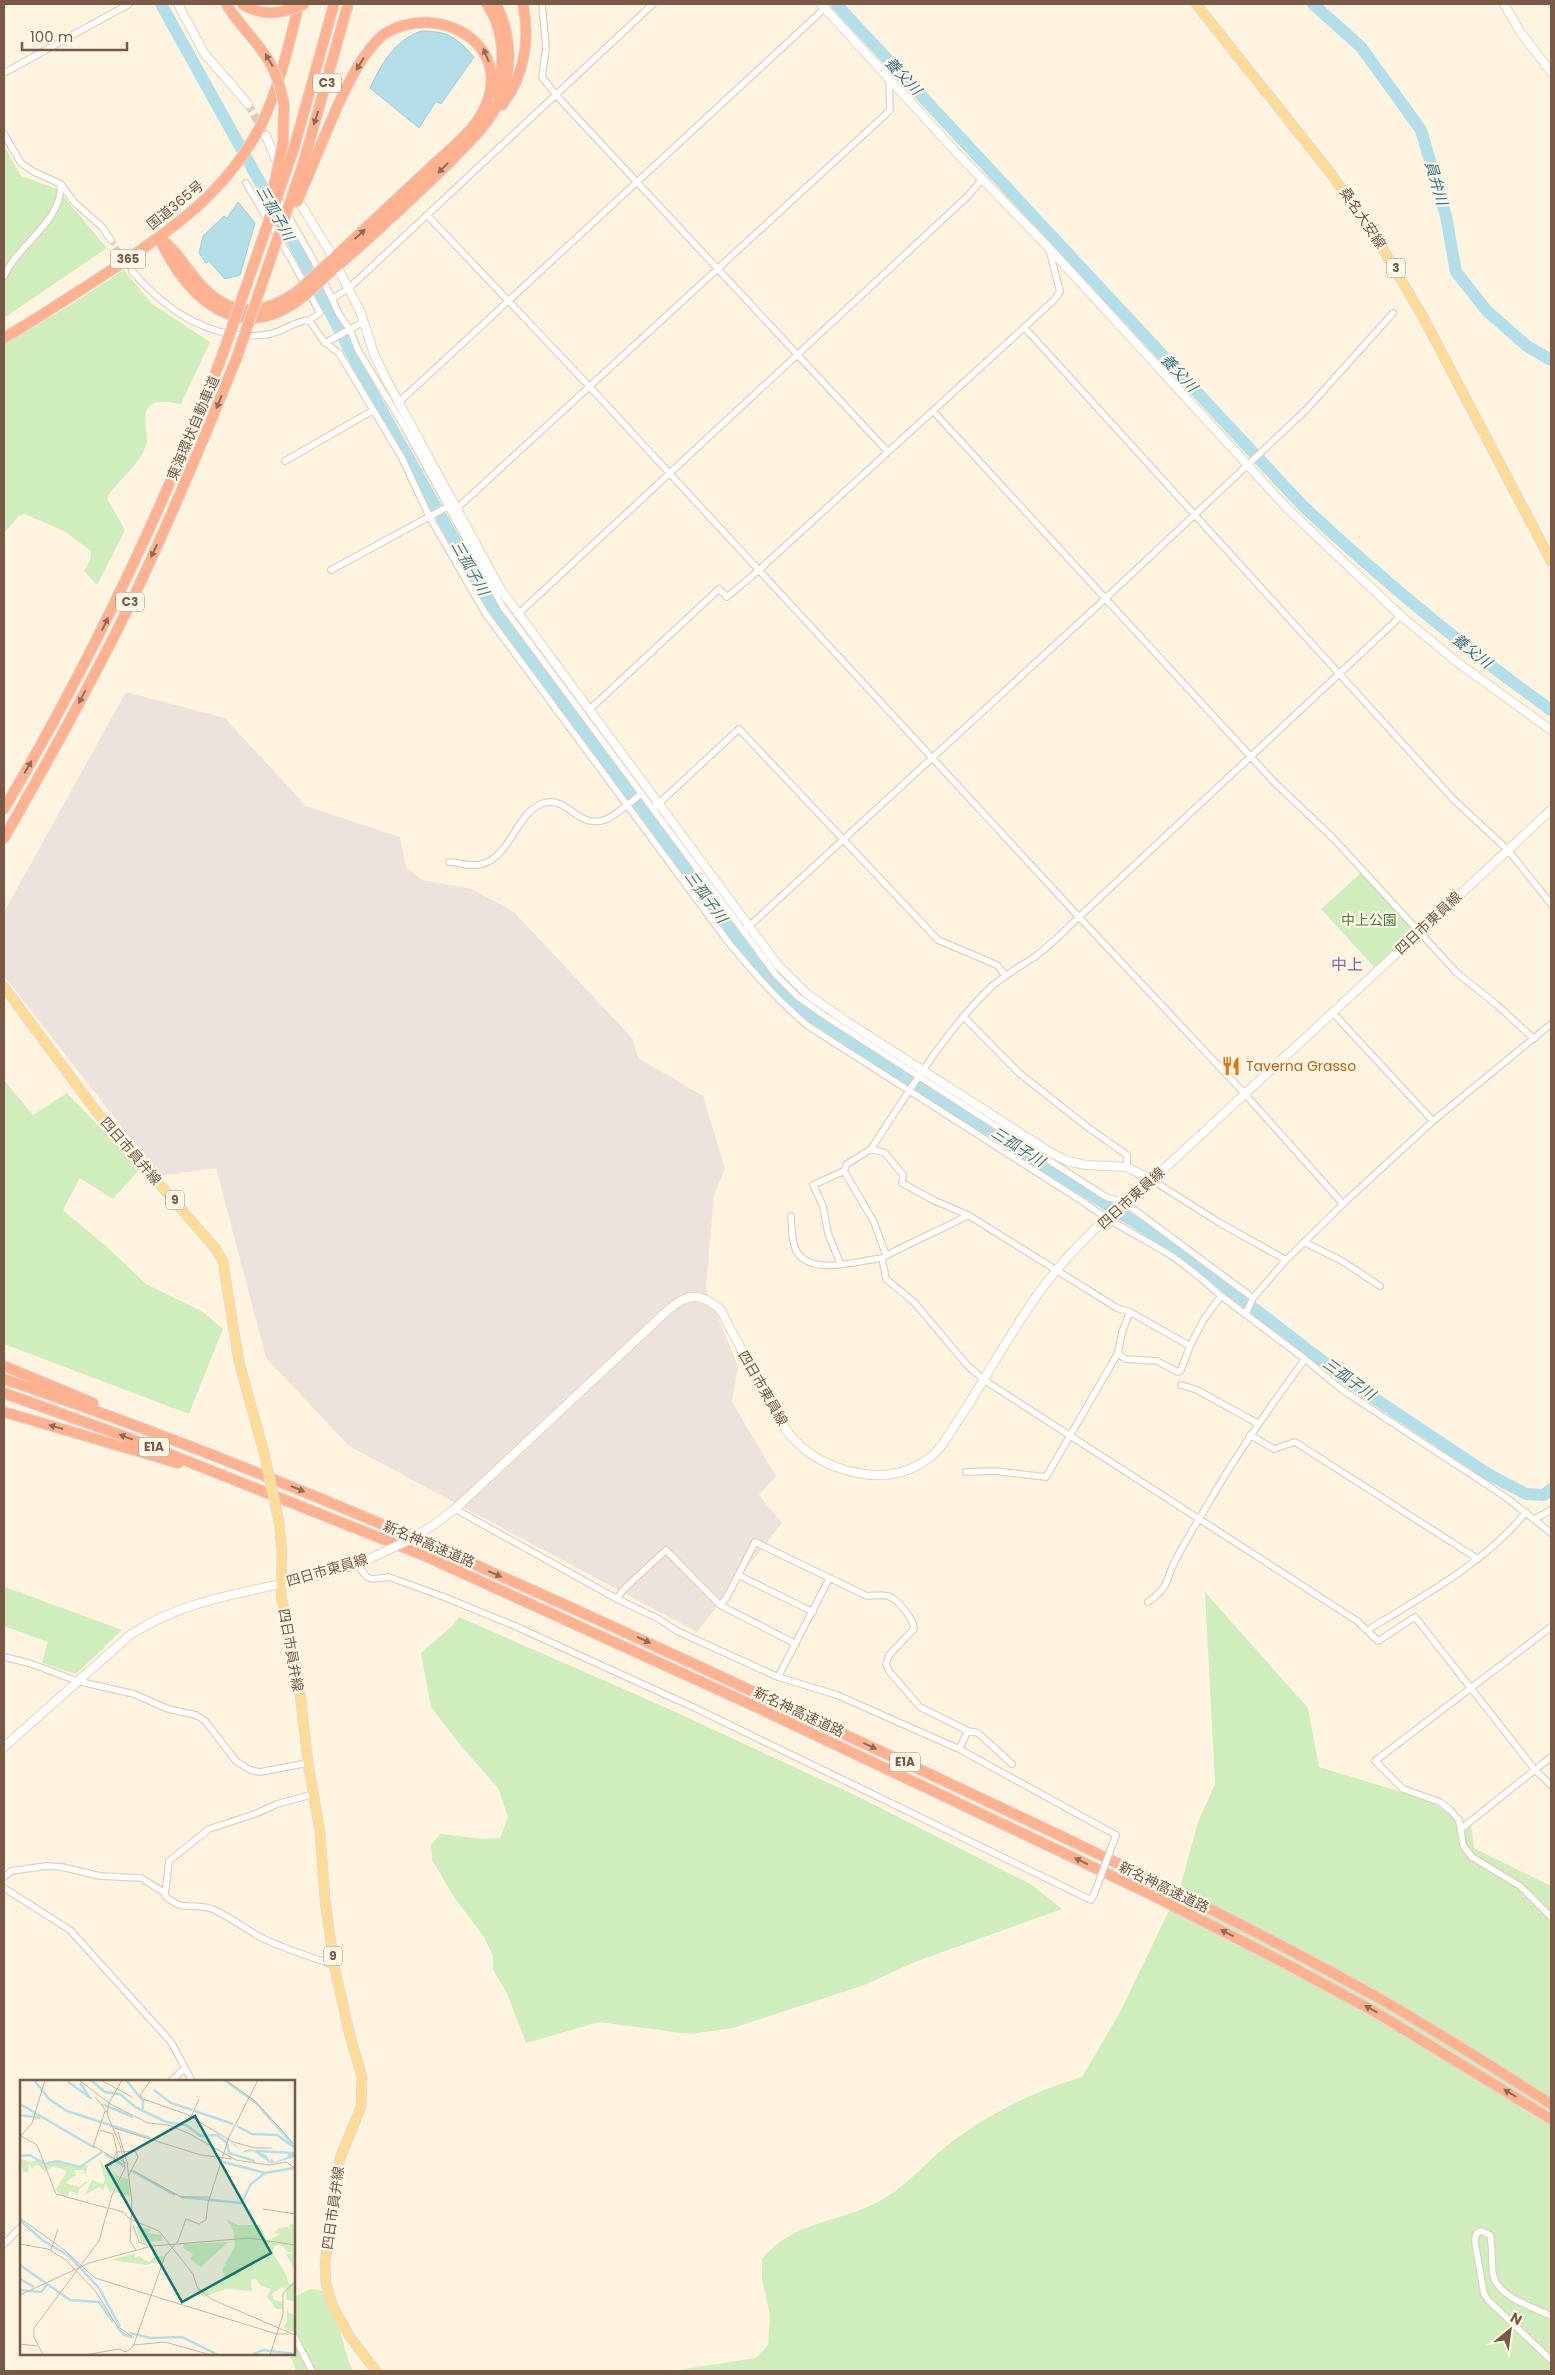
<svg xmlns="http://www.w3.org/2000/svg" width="1555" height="2375" font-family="Poppins,'Noto Sans JP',sans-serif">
<rect width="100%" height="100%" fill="#fef4e0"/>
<!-- industrial -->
<path fill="#ece4dc" d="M126,692L225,718L306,806L400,837L406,867L422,880L472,889L514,912L633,1039L638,1058L703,1096L725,1169L714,1195L706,1289L738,1366L732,1402L776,1476L759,1495L782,1523L697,1632L349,1446L266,1358L216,1168L160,1176L4,976V912Z"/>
<!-- green -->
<path fill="#cfedbd" d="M4,146L21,176L57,189L107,248L4,318Z
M124,270L152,304L210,342L181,404C173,403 157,399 151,405C139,415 150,433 146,445C140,466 117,480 107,498L125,530L97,585L84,571L90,561L91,551L64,531L24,514L19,516L4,533V344L69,306Z
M1362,872L1416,930L1375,968L1321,909Z
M4,1080L33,1115L67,1093L140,1169L113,1199L80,1178L63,1210L108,1248L146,1284L203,1312L223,1329L189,1414L4,1344Z
M4,1586L5,1587L122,1630L76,1674L42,1663L48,1642L4,1626Z
M1205,1592L1308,1708L1319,1767L1428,1800L1471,1827L1474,1848L1551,1886V2371H672L756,2358L768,2345L770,2317L762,2278V2259C793,2221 837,2223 876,2203C905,2188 920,2168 944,2148C984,2116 1033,2091 1082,2077L1119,2014L1180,1888L1198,1822L1215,1784Z
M459,1617L660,1705L861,1798L1032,1885L1062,1909L915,1962L864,1985L733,2028L690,2034L599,2022L526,2043L507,1993L493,1970V1956L484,1937L454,1897L432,1860L431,1845L440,1834L483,1839L500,1838L508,1817L498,1788L461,1746L431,1707L421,1653L451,1627Z
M311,2289L330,2292L348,2360L353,2371H296L290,2354H294V2297Z"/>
<!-- water -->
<path fill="#b3dfe9" stroke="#98cfdc" d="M421,31C448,31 456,37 474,57L441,104L436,101L419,128L370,88C382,63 394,41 421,31Z
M238,202L255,223L240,275L225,279L209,261L206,263L199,253L203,236L224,216L227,218Z"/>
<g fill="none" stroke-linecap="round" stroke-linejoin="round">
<!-- river -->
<path stroke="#b3dfe9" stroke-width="12" d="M161,4L297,249L376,400L489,602L755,963L796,1006L921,1089L1170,1244L1350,1382L1488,1474L1526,1494L1544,1495L1551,1489
M836,4L1302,505C1381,579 1463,647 1551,710
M1313,4L1361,47L1421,130L1446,216L1456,272L1487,311L1527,346L1551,360"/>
<!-- street-tunnel -->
<path stroke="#dccdb9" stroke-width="5.5" stroke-dasharray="5.5 3" stroke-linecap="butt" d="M111,240L132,271"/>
<!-- secondary-tunnel -->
<path stroke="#dccdb9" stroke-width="8" stroke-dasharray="8 4" stroke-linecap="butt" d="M248,104L266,136"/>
<!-- street casing -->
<g stroke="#e3d0bb" stroke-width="8">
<path id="street" d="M542,4L546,47L542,77L556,95L888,452
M4,73L129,4
M4,134L21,163L34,172L61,184L74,202L102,227L111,240
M246,183L291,259L320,313L309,320
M277,196L314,261L339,314L350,330L358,350L405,428L503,607L776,975L798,997L825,1016L1106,1197L1124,1202L1253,1298
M427,215L589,386L1079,917L1244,1093L1343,1204
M132,271C166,311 215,344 270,334C284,331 295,321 309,320L325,343L363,322
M4,276C18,244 62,222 61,184
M332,299L349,288L653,4
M1024,327L1454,800L1508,850L1551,904
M326,343L339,353L402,458L429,516L485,613L729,943C754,973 778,1001 808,1026L1085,1203C1112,1224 1142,1237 1170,1255C1188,1267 1205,1281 1221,1296
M398,403L825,8
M933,411L1275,783L1333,838L1457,973L1497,1005L1534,1039
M285,461L372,411
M454,511L886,114L890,109L889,76
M331,570L447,507
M517,615L968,196L983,178
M1401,616L1079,917C1064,931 1049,947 1033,958C1019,967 1005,975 992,986C943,1033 908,1093 871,1149L885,1153L903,1175L902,1183L933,1200L968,1215L1117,1308L1130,1312L1190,1346L1204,1319L1221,1296L1305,1359L1341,1389L1507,1498L1551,1533
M589,710L719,589L727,597L759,570L1053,301L1060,292L1049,249
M656,806L739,729L938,940L997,965L1005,975
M449,862C456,862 464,865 471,865C510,868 514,811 544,803C569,796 578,831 607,819C619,813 631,802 641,794
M746,929L1106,598L1306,410L1393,313
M1332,1012L1433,1121
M964,1017L1019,1073L1086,1126L1127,1155V1167
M844,1171L874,1222L886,1255
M1152,1180L1220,1223L1286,1260
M968,1215C940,1231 910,1242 882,1258L886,1279L914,1302L967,1365L984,1380L1357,1621L1378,1641L1415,1617L1535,1770L1551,1785
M791,1216C792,1227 791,1240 796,1250C809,1277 858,1261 882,1258
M1304,1242L1342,1261L1380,1286
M840,1263L828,1233L823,1206L813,1185L844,1171L847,1164L871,1149
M1246,1313L1253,1298L1286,1260L1347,1200L1433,1121L1551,1024
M1118,1353L1125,1359L1157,1361L1178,1372L1181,1370L1190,1346
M1181,1385L1197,1390L1257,1423
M1250,1435L1274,1449L1295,1442L1478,1559
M966,1472L994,1471L1046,1477L1118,1353L1122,1332L1130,1312
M455,1509L617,1599L659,1619L677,1631L778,1677L837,1695L959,1749L968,1731
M1535,1519L1551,1510
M356,1564L367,1577L373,1579L389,1577L444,1597L515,1626L695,1708L1091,1900L1095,1892
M738,1575L813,1612
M617,1599L623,1590L666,1550L720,1605L796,1644
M1148,1602C1172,1584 1164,1582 1176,1559C1186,1540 1198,1521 1209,1502C1238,1452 1271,1405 1305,1359
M720,1605L727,1597L755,1542L867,1596C873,1596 882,1594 888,1596C898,1599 914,1620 914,1629L889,1655L886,1664L889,1671L920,1707L968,1731L978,1733L1012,1764
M1551,1627L1375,1761L1403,1789L1440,1802L1450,1810L1459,1820L1463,1845L1472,1857L1520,1886L1551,1917
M1371,1628C1425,1595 1486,1562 1526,1512
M4,1657L29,1663L77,1681L134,1694L168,1709L196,1715L205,1721L236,1761L250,1770L260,1772L308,1763
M778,1677L829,1579
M959,1749L1116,1835L1113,1843
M314,1794L277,1804L255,1814L209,1829L169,1861L165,1896C185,1913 191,1902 212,1909C229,1916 245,1929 262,1938C285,1949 310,1957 334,1965
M1462,1828L1551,1757
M4,1877L11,1871L46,1866L62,1867L100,1876L141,1878L165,1893
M4,1888L70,1930L171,2042L192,2081
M171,2081L185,2068
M4,2244L21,2227
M1551,2316C1533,2307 1497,2297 1493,2274C1491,2261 1493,2247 1490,2235L1481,2231C1475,2233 1475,2237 1475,2243L1484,2294L1488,2300L1551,2360
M294,2336L312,2371"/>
</g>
<!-- secondary casing -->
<g stroke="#ebd3ba" stroke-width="10">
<path id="secondary" d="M178,4L204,53L248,104
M821,4L955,151L1048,247L1287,508L1401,616L1457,662L1551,730
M1504,4L1521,33L1551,72
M266,136L278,164
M283,175L331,254
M339,270L361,313L374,354L386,379L501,590L777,964L807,994L846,1021L1050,1152L1067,1161L1086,1165L1127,1167L1152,1180
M435,1524L455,1509L668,1310C688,1293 699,1292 720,1309C734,1336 749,1363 763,1389C771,1404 779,1421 790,1435C808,1456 831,1468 858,1473C883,1478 908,1474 929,1458C943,1448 951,1430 961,1416C987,1376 1010,1333 1038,1294C1069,1250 1110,1213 1152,1180L1551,810
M4,1747L130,1635C204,1586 292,1592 371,1558"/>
</g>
<!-- primary casing -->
<g stroke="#e1dad6" stroke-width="11">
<path id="primary" d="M1196,4L1329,171L1374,234L1423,317L1551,561
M4,987L99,1115L216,1249L223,1262L239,1362L264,1453
M279,1522L282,1552L281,1596L298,1676L308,1763L320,1832L325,1900L334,1965L350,2036L362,2077L361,2107L340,2158L334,2191L325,2265L326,2283L333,2307L350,2337L376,2371"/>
</g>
<!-- highway casing -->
<g stroke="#e1dad6" stroke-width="12">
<path id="highway" d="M487,4C504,30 507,64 494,93
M502,105C525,75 530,39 523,4
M283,143L284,105
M294,148L334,4
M304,161L348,4
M312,166C330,126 351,62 384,34C440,0 517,46 483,111C472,133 449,150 432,166C396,200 360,233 324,267
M159,238C188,299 239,348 304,296
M160,238C178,251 186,269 201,285C232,319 263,315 298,291
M328,274C369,239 409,202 448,164C467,144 489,125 500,99C513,69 511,33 496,4
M4,338C43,315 81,290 119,265C178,225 229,189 262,123C280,85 289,44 299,4
M4,809C89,665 160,515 221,359
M4,838C50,758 95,677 135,594C172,516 205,436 237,357
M4,1366L93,1403
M4,1379C289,1475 563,1602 835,1730C1017,1815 1200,1899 1375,1996C1435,2030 1493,2067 1551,2104
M4,1393L129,1438L423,1555L752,1705L1150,1894L1275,1958L1372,2010L1551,2119
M4,1412L178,1463"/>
</g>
<!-- street -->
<use href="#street" stroke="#fff" stroke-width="5.5"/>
<!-- secondary -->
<use href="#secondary" stroke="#fff" stroke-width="8"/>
<!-- primary -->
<use href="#primary" stroke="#ffdc96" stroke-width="9"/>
<!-- highway -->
<use href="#highway" stroke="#ffb190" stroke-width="10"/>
<!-- street-bridge casing -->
<g stroke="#e3d0bb" stroke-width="8" stroke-linecap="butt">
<path id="street-bridge" d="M1095,1892L1113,1843"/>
</g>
<!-- secondary-bridge casing -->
<g stroke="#ebd3ba" stroke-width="10" stroke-linecap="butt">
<path id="secondary-bridge" d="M371,1558L407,1541L435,1524"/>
</g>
<!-- primary-bridge casing -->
<g stroke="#e1dad6" stroke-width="11" stroke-linecap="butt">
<path id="primary-bridge" d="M264,1453L279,1522"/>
</g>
<!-- highway-bridge casing -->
<g stroke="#e1dad6" stroke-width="12" stroke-linecap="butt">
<path id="highway-bridge" d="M226,4C252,44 275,52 284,105
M242,4C263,17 282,14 304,4
M272,195L283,143
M297,202L312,166
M298,291L324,267
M304,296L328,274
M237,357L304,161
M221,359L294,148"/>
</g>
<!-- street-bridge -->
<use href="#street-bridge" stroke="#fff" stroke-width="5.5"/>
<!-- secondary-bridge -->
<use href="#secondary-bridge" stroke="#fff" stroke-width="8"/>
<!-- primary-bridge -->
<use href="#primary-bridge" stroke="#ffdc96" stroke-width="9"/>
<!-- highway-bridge -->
<use href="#highway-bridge" stroke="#ffb190" stroke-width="10"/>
</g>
<!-- one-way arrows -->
<defs><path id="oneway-solid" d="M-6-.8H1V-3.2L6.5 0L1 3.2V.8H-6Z" transform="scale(1.25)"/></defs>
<g fill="#926b54">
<use href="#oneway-solid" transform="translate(486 55) rotate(-112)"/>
<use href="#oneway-solid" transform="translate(269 60) rotate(-120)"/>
<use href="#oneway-solid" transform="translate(360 64) rotate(121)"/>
<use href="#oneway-solid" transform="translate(316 118) rotate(107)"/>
<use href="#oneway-solid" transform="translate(443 168) rotate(135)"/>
<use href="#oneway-solid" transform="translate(360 234) rotate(-43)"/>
<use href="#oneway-solid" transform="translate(219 402) rotate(112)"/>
<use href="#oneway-solid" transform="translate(154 551) rotate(115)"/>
<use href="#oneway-solid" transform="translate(105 624) rotate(-64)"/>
<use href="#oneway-solid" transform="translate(82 697) rotate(118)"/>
<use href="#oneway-solid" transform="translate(28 767) rotate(-60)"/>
<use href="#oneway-solid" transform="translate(56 1427) rotate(-164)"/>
<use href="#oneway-solid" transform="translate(126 1437) rotate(-160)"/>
<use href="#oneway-solid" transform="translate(298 1489) rotate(23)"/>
<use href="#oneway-solid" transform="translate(495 1574) rotate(23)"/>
<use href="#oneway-solid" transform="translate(644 1640) rotate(25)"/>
<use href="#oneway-solid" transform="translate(870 1746) rotate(25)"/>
<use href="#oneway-solid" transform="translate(1081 1861) rotate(-154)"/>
<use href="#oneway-solid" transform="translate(1227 1933) rotate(-153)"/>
<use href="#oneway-solid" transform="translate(1371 2009) rotate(-151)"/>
<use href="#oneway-solid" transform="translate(1510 2093) rotate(-148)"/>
</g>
<!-- icons -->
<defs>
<g id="restaurant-bare" transform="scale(1.5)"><path d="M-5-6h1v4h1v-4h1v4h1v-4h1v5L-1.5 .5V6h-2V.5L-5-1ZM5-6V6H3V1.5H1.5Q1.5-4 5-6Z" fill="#e8710a" stroke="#fff7e8" stroke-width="2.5" paint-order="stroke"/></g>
</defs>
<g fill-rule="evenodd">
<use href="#restaurant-bare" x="1231" y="1066"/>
</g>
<g text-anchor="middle" stroke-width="4.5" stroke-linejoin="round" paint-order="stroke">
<!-- shield labels -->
<g fill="#fff7e8" stroke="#a08876" stroke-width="1">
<rect x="313" y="73.5" width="28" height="19" rx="4"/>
<rect x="110.5" y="249.5" width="35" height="19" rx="4"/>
<rect x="1387" y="258.5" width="18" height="19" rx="4"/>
<rect x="116" y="592.5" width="28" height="19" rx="4"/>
<rect x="166" y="1190.5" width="18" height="19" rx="4"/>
<rect x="139" y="1437.5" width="30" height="19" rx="4"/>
<rect x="890" y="1752.5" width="30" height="19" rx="4"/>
<rect x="324" y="1946.5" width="18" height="19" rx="4"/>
</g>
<g font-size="12" font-weight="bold" fill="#775945">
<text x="327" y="87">C3</text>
<text x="128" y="263">365</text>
<text x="1396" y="272">3</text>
<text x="130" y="606">C3</text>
<text x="175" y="1204">9</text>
<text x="154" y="1451">E1A</text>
<text x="905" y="1766">E1A</text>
<text x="333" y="1960">9</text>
</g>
<!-- street labels -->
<g font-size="14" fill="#775945" stroke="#fff7e8">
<text transform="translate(175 205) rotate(-39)" y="5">国道365号</text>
<text transform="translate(1363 218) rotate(56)" y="5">桑名大安線</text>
<text transform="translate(193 428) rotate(-67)" y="5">東海環状自動車道</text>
<text transform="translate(1428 923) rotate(-43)" y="5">四日市東員線</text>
<text transform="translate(131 1151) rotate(49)" y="5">四日市員弁線</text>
<text transform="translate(1131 1198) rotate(-42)" y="5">四日市東員線</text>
<text transform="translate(763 1388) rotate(60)" y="5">四日市東員線</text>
<text transform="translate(429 1544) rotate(23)" y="5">新名神高速道路</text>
<text transform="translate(327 1570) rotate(-16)" y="5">四日市東員線</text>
<text transform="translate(291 1650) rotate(80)" y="5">四日市員弁線</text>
<text transform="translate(799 1712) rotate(25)" y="5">新名神高速道路</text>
<text transform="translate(1164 1887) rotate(26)" y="5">新名神高速道路</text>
<text transform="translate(333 2208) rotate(-82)" y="5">四日市員弁線</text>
</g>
<!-- park labels -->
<g font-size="14" fill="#497939" stroke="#fff7e8">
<text x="1369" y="925">中上公園</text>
</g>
<!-- food labels -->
<g font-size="14" fill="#c56008" stroke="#fff7e8" text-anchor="start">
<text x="1246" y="1071">Taverna Grasso</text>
</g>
<!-- water labels -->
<g font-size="15" font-style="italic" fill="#3a7786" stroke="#fff7e8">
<text transform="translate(903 76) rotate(47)" y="5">養父川</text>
<text transform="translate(1436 183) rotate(74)" y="5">員弁川</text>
<text transform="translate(275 213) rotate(61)" y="5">三孤子川</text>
<text transform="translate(1179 373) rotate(47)" y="5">養父川</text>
<text transform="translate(470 568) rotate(61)" y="5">三孤子川</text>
<text transform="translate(1472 651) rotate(39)" y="5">養父川</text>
<text transform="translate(706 897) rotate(54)" y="5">三孤子川</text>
<text transform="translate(1018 1147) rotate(32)" y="5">三孤子川</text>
<text transform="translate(1349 1379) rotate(36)" y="5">三孤子川</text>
</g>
<!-- quarter labels -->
<g font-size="16" fill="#8a609c" stroke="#fff7e8">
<text x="1347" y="970">中上</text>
</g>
</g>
<!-- overview -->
<g transform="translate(20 2080)">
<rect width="275" height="275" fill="#fef4e0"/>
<path d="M1,79L11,82L22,79L25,85L36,81L58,87L68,85L65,96L64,90H54L56,95L45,103L59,107L65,102H69L60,108L57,115L53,112H49L48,117L39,114L36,109L47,91L33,86L25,92L19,85L14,86L13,90L9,83L8,92H3ZM79,79L82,82L85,90L100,97L91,113L85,104L83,111L79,107L65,115L72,100L83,104L85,100ZM102,97L109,99L110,112V116L104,115L103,118L99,116L101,113H94ZM206,139L218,145H240L247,161L261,154L254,153L259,148L268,147L270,150L269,145L275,143V192L266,174L274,173L266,171L261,164L255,166L252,172L266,194L269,205L275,200V221L266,220V210L262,207L252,214L254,220L263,222V229H256L247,217L251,209L241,206L235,198L231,200L232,211L206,209L184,217L178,212L177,208L187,211L205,197L202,190L215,166L213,150ZM115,146L131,149L128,153L141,155L142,161L121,162ZM208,162L181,187L170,179L173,174L163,168L164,164ZM115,173V178L119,176L129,182L134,177L145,176L144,180L126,185L91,180ZM267,228L268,232L275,235V250L272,252L263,247L267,242Z" fill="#cfedbd"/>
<path d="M209,61L216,65L217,67L234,70L246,75L251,82V78L255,82L267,77L269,72L275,74V77L254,83H250L233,71L220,73L228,69L216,67Z" fill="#b3dfe9"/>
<path fill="none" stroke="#b3dfe9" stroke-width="2.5" d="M14,0L29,19L47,31L130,58M71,0L85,12L100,14L115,27L146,42L166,45L181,56L197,55L207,63L209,73L235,81M106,0L123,21V29M204,0L236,23L275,67M47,1L72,19M60,3L70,18M134,10L151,23L172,30M0,24L75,68M82,24L113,37M175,31L213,44M0,35L20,38M217,46L232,54L257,55L274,67M236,71L275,73M85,74L105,87M0,76L10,75L24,84L37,81L60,87L82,72M203,82L245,93M110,90L155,115M161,117L221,123L231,104L245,93L274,88M0,140L22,160L49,176L79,208L100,247M0,185L50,220L79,222L93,242M0,199L14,207M0,210L21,212L28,204M97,247L104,255L112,257M110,253L130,258L162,257L198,275M231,275L243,270L275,274"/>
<path fill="none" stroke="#c8b6a2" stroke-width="1" d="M81,0L112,17M102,0L89,23L100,29L128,43L148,45L168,53L216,80L249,85L266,82L275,88M131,0L120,15L123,19L166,34L213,62L235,68H252M206,0L235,21L275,65M75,17L87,32M171,37L179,19M94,48L181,75L212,79M80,50L93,54L97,71L94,79M98,52L108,85M1,56L17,65L36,114L87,128M0,57L12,43L25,0M74,66L103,84M73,67L85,31M106,83L97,78V72L115,71L118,77L108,97M107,83L112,122L110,162L116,170M114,91L161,117H190M89,128L103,132L110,139L139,151L173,194L177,207L191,219L275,255M243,129L275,134M0,138L43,169L75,198L257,254H269M113,145L119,162L127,165M0,164L28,169L46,180L76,212L97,246L114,258M31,170L38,149M0,215L69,183L132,166L229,158L275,165M0,264L17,266M113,265L145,262L191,275M106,272L113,267L145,176L158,161L166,139L179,144L186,140L188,123L209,57L238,0M23,275L14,257V248L79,161L92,115L105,88L100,65L87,34L89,23L59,0M65,275L99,269L106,272M250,275L263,234V213L275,202"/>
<path fill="#0f766e" fill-opacity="0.15" stroke="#0f766e" stroke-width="2.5" d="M175,36L251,173L162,222L86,86Z"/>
<rect width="275" height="275" fill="none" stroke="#775945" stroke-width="2.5"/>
</g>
<!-- border -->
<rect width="1555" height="2375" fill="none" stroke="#775945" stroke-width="10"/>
<!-- north arrow -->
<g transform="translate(1510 2330) rotate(29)" stroke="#fff7e8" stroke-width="4" paint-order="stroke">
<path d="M0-4L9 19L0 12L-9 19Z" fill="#775945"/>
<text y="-8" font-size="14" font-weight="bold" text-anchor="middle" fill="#775945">N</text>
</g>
<!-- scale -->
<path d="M22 42v8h105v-8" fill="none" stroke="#775945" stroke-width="2.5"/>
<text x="30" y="42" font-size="15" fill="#775945" stroke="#fff7e8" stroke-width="4" paint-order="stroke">100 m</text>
</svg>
